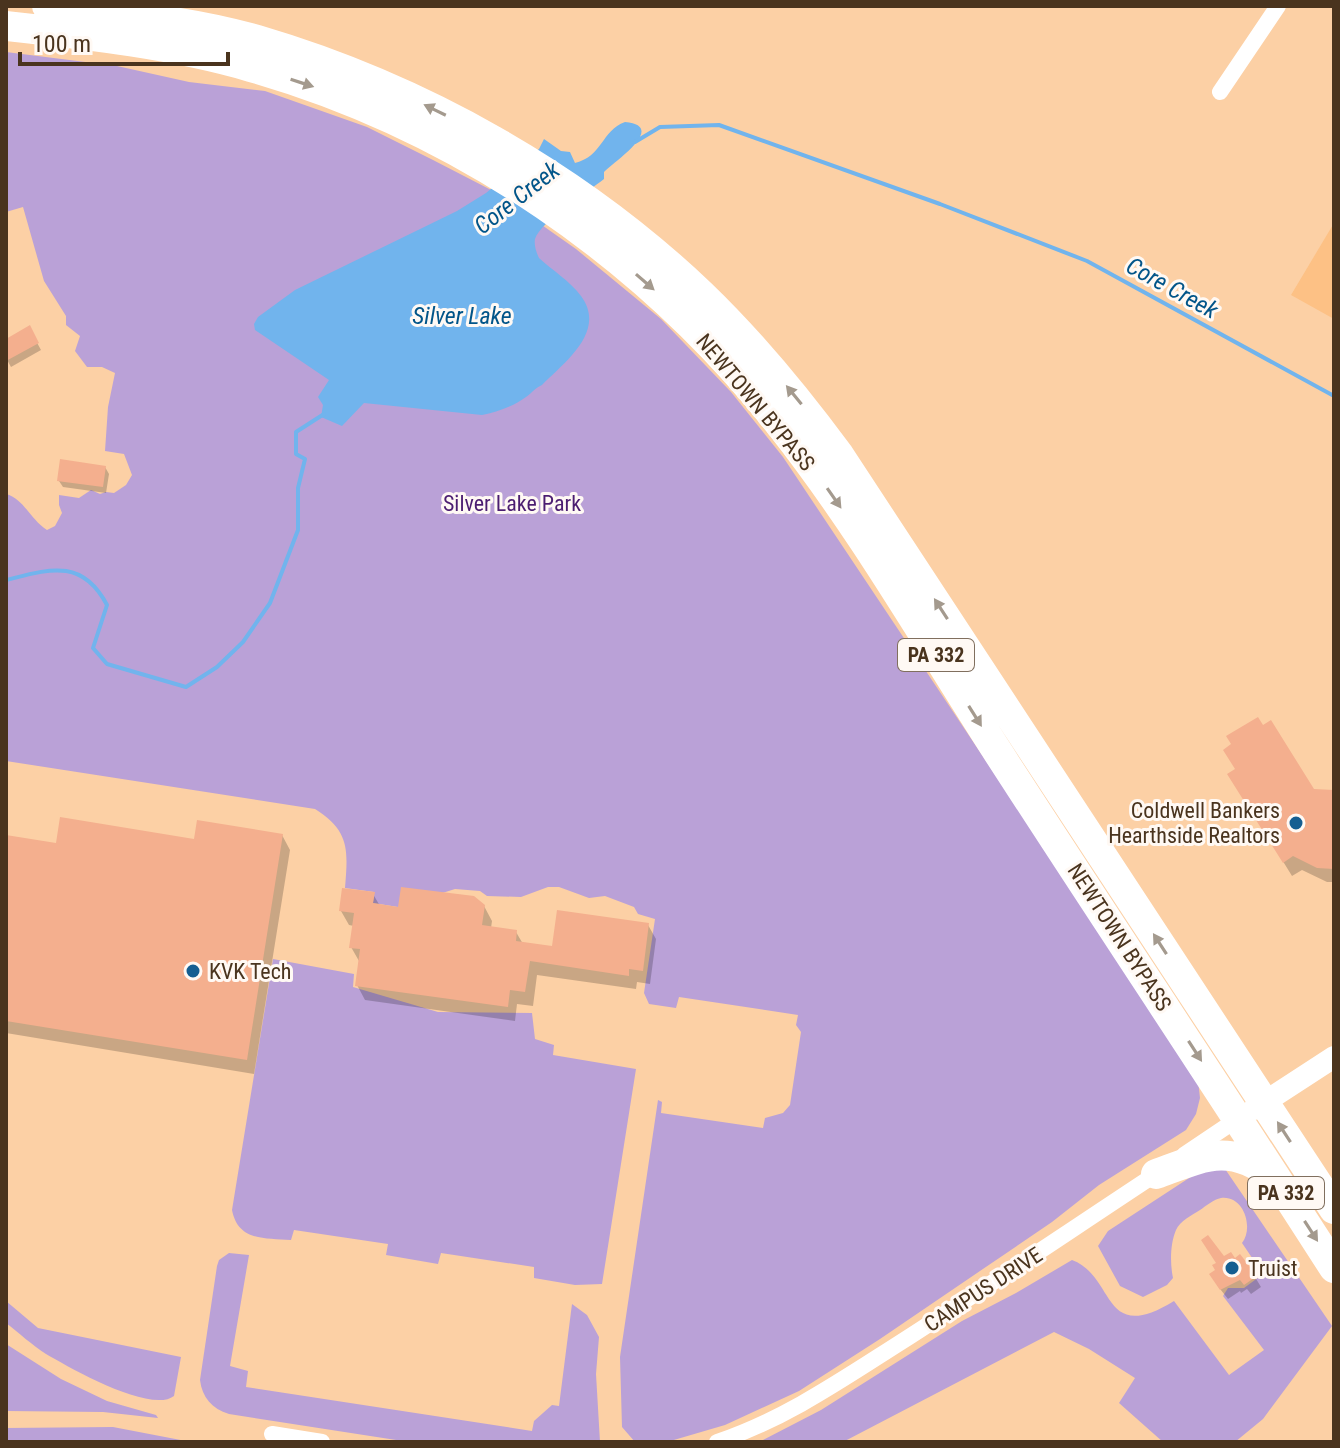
<svg xmlns="http://www.w3.org/2000/svg" width="1340" height="1448" font-family="'Roboto Condensed',sans-serif">
<rect width="100%" height="100%" fill="#fcd0a5"/>
<!-- built -->
<path fill="#fdc185" d="M1334,223V319L1291,295Z"/>
<!-- green -->
<path fill="#baa1d7" d="M6,52L117,66L189,82L265,91L367,127L433,160L495,192L576,249L661,319L731,392L783,457L1189,1065L1198,1080L1200,1098L1196,1114L1186,1130L1099,1185L1052,1222L880,1339L799,1391L725,1425L667,1442H635L622,1427L620,1357L658,1100L662,1102L661,1113L763,1128L765,1118L783,1113L790,1105L801,1032L796,1025L798,1015L679,997L676,1008L649,1004L644,993L655,919L638,914L634,907L605,896L589,898L559,887H548L521,897L487,896L480,891L455,889L398,907L373,903L374,892L345,888C348,850 350,831 315,809L6,761V494C24,499 31,520 47,530L55,526L62,513L59,505V495L79,498L91,490L100,494L106,492L114,493L126,485L132,475L124,454L105,451L108,407L115,373L102,367H87L75,351L80,336L66,325V316L44,281L23,207L6,212Z
M273,959L354,974L353,987L438,1012L532,1013L535,1039L554,1045L553,1055L636,1069L602,1284L575,1285L534,1278V1267L441,1253L438,1264L386,1255L388,1244L294,1230L291,1240C264,1238 238,1241 232,1210Z
M1221,1163L1332,1326L1263,1419L1235,1442H1163L1119,1403L1135,1378L1089,1349L1054,1332L843,1442H759L821,1410L962,1321L1016,1293L1072,1260C1116,1276 1101,1346 1174,1301L1229,1375L1264,1350L1223,1296L1228,1288H1244L1263,1274L1242,1243C1254,1228 1244,1195 1221,1198C1214,1199 1206,1206 1200,1210C1192,1215 1180,1221 1176,1230C1170,1244 1170,1264 1173,1278L1167,1285L1143,1297L1120,1286L1098,1246L1108,1231L1209,1165Z
M229,1253L249,1255L230,1366L248,1371L246,1387L532,1431L534,1421L552,1405L559,1406L572,1304L587,1315L599,1337L596,1374L600,1442H409L229,1414C212,1409 202,1397 200,1380L217,1266L219,1260Z
M6,1301L38,1328L181,1357L174,1396C151,1414 70,1368 46,1354C32,1345 19,1333 6,1323Z
M6,1344L61,1379L107,1401L156,1415L158,1418L103,1412L6,1411Z
M113,1427L191,1442H6V1428Z"/>
<!-- water -->
<path fill="#71b4ed" d="M625,122C669,126 612,163 604,172V179C589,191 541,221 535,239C534,245 536,252 539,258C552,270 570,281 581,296C607,331 565,362 542,385C535,388 533,392 526,397C514,406 497,412 482,415L364,403L342,426L321,417L323,405L318,397L329,380L255,330L254,324L258,317L295,290L457,211L486,193L539,149L544,139L561,151L570,152L575,163C603,156 601,131 625,122Z"/>
<!-- shadow -->
<path fill="#0003" d="M29,328L41,350L11,367L6,358V341Z
M105,467L109,474L106,493L63,487L59,481Z
M1238,788L1334,793V882H1327L1302,870L1292,876Z
M282,835L290,850L254,1074L6,1033V837L58,845Z
M373,894L380,906L400,909L484,906L492,921L491,928L516,932L523,944L553,948L648,925L656,939L650,984L637,982L636,989L537,975L533,1006L517,1004L515,1021L365,1000L357,985L359,961L351,947L354,926L349,925L341,911Z
M1224,1259L1255,1277L1261,1287L1251,1294L1247,1289L1241,1293L1240,1291L1228,1299L1217,1285Z"/>
<g fill="none" stroke-linecap="round" stroke-linejoin="round">
<!-- stream -->
<path stroke="#71b4ed" stroke-width="4" d="M635,142L660,127L719,125L940,204L1087,261L1334,396
M6,580C50,569 82,558 107,605L93,648L107,664L186,687L217,667L243,642L270,603L298,530V488L305,459L296,454V432L324,414"/>
</g>
<!-- building -->
<path fill="#f4af8e" d="M30,325L39,343L6,361V339Z
M60,459L106,466L103,487L57,481Z
M1258,717L1263,725L1271,720L1314,789L1334,790V869L1317,868L1293,856L1283,863L1227,774L1235,769L1223,750L1231,744L1226,736Z
M60,817L194,839L197,820L283,834L247,1060L6,1021V835L56,843Z
M401,887L474,896L485,905L482,925L517,930L516,941L552,946L557,910L649,923L643,971L629,969V976L530,961L525,992L510,990L508,1007L355,986L360,949L349,948L354,913L339,911L342,888L375,892L373,903L398,907Z
M1208,1235L1224,1256L1231,1252L1235,1258L1240,1254L1257,1276L1244,1285L1240,1280L1220,1290L1209,1274L1215,1270L1212,1265L1216,1263L1201,1240Z"/>
<g fill="none" stroke-linecap="round" stroke-linejoin="round">
<!-- street -->
<path stroke="#fff" stroke-width="16" d="M1220,92L1278,6
M1184,1155L1239,1118
M272,1434L322,1442
M717,1442C783,1420 840,1381 898,1344C987,1287 1074,1228 1162,1170"/>
<!-- secondary -->
<path stroke="#fff" stroke-width="22" d="M1254,1109L1334,1057"/>
<!-- highway -->
<path stroke="#fff" stroke-width="30" d="M47,6C117,15 189,20 257,40C420,88 577,176 701,294C752,343 797,398 839,455L1334,1209
M6,26C88,35 172,44 251,67C461,127 648,256 782,427C863,530 928,644 999,754C1110,926 1224,1096 1334,1268
M1156,1174C1203,1157 1229,1142 1273,1176"/>
</g>
<!-- one-way arrows -->
<defs><path id="oneway-solid" d="M-6-.8H1V-3.2L6.5 0L1 3.2V.8H-6Z" transform="scale(2)"/></defs>
<g fill="#a49a8e">
<use href="#oneway-solid" transform="translate(302 83) rotate(18)"/>
<use href="#oneway-solid" transform="translate(435 110) rotate(-154)"/>
<use href="#oneway-solid" transform="translate(645 282) rotate(41)"/>
<use href="#oneway-solid" transform="translate(794 395) rotate(-129)"/>
<use href="#oneway-solid" transform="translate(834 498) rotate(55)"/>
<use href="#oneway-solid" transform="translate(941 609) rotate(-123)"/>
<use href="#oneway-solid" transform="translate(975 716) rotate(58)"/>
<use href="#oneway-solid" transform="translate(1160 944) rotate(-123)"/>
<use href="#oneway-solid" transform="translate(1195 1051) rotate(57)"/>
<use href="#oneway-solid" transform="translate(1284 1132) rotate(-123)"/>
<use href="#oneway-solid" transform="translate(1311 1231) rotate(57)"/>
</g>
<!-- markers -->
<g fill="#155e91" stroke="#fff9f4" stroke-width="3">
<circle cx="1296" cy="823" r="8"/>
<circle cx="193" cy="971" r="8"/>
<circle cx="1232" cy="1268" r="8"/>
</g>
<g text-anchor="middle" stroke-width="6" stroke-linejoin="round" paint-order="stroke">
<!-- shield labels -->
<g fill="#fff9f4" stroke="#806f5e" stroke-width="2">
<rect x="898" y="639" width="76" height="32" rx="6"/>
<rect x="1248" y="1177" width="76" height="32" rx="6"/>
</g>
<g font-size="20" font-weight="bold" fill="#4a341e">
<text x="936" y="662">PA 332</text>
<text x="1286" y="1200">PA 332</text>
</g>
<!-- street labels -->
<g font-size="22" fill="#4a341e" stroke="#fff9f4">
<text transform="translate(756 402) rotate(50)" y="8">NEWTOWN BYPASS</text>
<text transform="translate(1120 937) rotate(57)" y="8">NEWTOWN BYPASS</text>
<text transform="translate(983 1289) rotate(-33)" y="8">CAMPUS DRIVE</text>
</g>
<!-- park labels -->
<g font-size="22" fill="#4b1d71" stroke="#fff9f4">
<text x="512" y="511">Silver Lake Park</text>
</g>
<!-- poi labels -->
<g font-size="22" fill="#4a341e" stroke="#fff9f4" text-anchor="start">
<text x="1280" y="818" text-anchor="end">Coldwell Bankers<tspan x="1280" dy="25">Hearthside Realtors</tspan></text>
<text x="209" y="979">KVK Tech</text>
<text x="1248" y="1276">Truist</text>
</g>
<!-- water labels -->
<g font-size="24" font-style="italic" fill="#025589" stroke="#fff9f4">
<text transform="translate(517 198) rotate(-38)" y="8">Core Creek</text>
<text transform="translate(1172 288) rotate(29)" y="8">Core Creek</text>
<text x="462" y="324">Silver Lake</text>
</g>
</g>
<!-- border -->
<rect width="1340" height="1448" fill="none" stroke="#4a341e" stroke-width="16"/>
<!-- scale -->
<path d="M20 52v12h208v-12" fill="none" stroke="#4a341e" stroke-width="4"/>
<text x="32" y="52" font-size="24" fill="#4a341e" stroke="#fff9f4" stroke-width="6" paint-order="stroke">100 m</text>
</svg>
